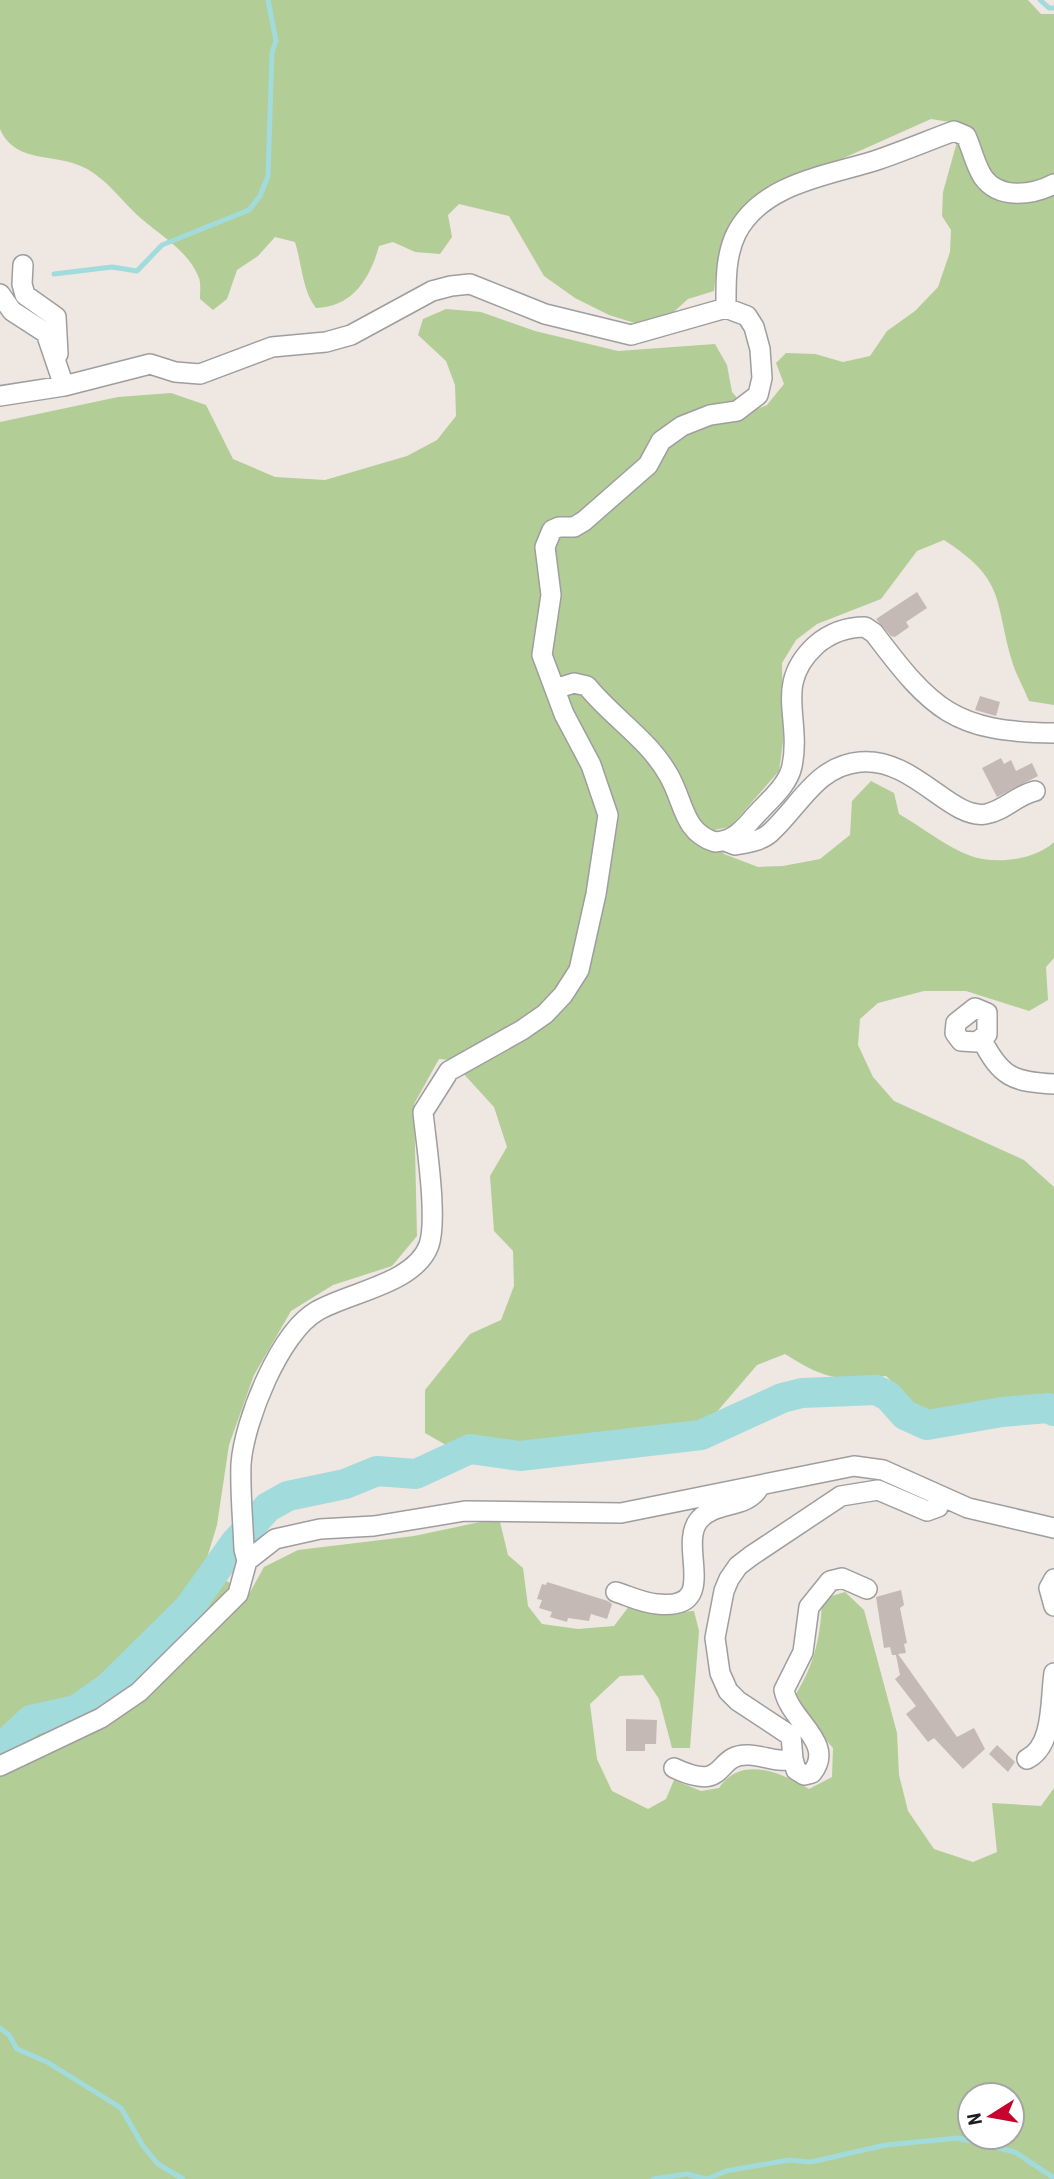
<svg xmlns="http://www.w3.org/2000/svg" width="1054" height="2179" font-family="'Roboto Condensed',sans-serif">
<rect width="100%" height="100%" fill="#eee7e2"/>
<!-- forest -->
<path fill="#b3cd97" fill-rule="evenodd" d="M0,0H1028L1041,14H1054V705L1029,701C1024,688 1016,675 1012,661C994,599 1006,580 944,540L917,551L881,599L817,624L796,640L782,663L783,742L779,771L730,827L714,830L724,854L758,867L783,866L820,859L850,835L852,801L871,781L894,793L899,814C922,827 946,847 971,856C996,865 1035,860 1054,842V958L1046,967L1048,1000L1029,1011L966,991H924L878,1003L860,1019L858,1045L873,1077L894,1101L1024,1160L1054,1187V1405L985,1401L945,1412L918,1408L886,1376C838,1382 825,1379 785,1354L757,1365L703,1428L635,1430L507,1444L470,1441L446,1445L425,1433V1390L470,1334L501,1320L514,1286L513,1251L494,1231L490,1176L507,1147L494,1107L451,1060L439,1059L414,1104L417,1236L392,1266L333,1285L291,1311L254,1375L229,1445L217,1525L204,1568L249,1594L264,1567L298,1550L414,1536L499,1518L508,1555L523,1568L528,1606L542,1624L578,1629L614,1626L630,1605L661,1613L694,1611L699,1631L690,1748H672L659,1699L643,1675L620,1676L590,1704L597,1759L612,1791L648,1809L666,1799L674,1780L701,1791L719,1788C741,1755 780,1772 809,1789L832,1777L833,1748L819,1732L796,1694C815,1663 821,1635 822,1599L845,1592L864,1610L897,1733L899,1775L908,1811L934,1849L973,1862L997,1852L992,1803L1041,1806L1054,1788V2179H0V422L118,397L171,393L206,405L233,459L275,477L325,480L407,456L437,440L456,416L455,385L446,361L418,335L423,319L446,309L481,312L535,331L618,351L715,344L727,365L732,392L749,412L767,405L784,384L776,363L786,353L815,354L843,362L870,356L887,331L915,311L938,287L950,252L951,230L942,216L943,192L962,124L931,119L828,165L797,173L760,199L726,247L716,275L714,291L688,299L667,318L641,325L609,315L575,298L544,276L509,216L459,204L448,215L452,237L440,254L415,252L393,242L379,246C370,279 352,307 316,308C302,290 302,264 295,242L275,237L258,256L237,270L227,299L213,310L200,299C200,293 201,283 199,278C187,248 157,234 135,213C120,198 103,176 83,167C55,153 15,164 0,129ZM970,2095H1012V2137H970Z"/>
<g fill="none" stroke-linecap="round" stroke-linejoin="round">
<!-- stream -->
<path stroke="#a2dbdc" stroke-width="5" d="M1040,0L1049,8H1054
M54,274L112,267L137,271L162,245L249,210L260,196L268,176L272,52L276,41L268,0
M0,2028L9,2035L17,2049L47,2062L121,2108L143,2146L158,2164L183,2179
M653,2179L687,2174L706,2179
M707,2179L726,2171L789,2160L811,2162L886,2145L958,2138L1015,2152L1054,2178"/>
<!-- river -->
<path stroke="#a2dbdc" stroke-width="30" d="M0,1749L31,1720L76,1710L109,1687L189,1608L235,1543L268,1507L288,1496L345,1484L377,1471L416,1474L470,1449L520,1456L701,1435L782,1398L802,1393L876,1390L888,1396L905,1415L927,1425L1002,1412L1048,1408L1054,1411"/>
</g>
<!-- building -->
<path fill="#c5b9b6" d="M917,592L927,608L906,622L909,627L895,637L891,636L876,619Z
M980,696L1000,702L996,716L975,710Z
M1001,758L1004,764L1011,760L1016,771L1032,763L1038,776L997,797L982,768Z
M547,1582L608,1601L612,1604L607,1619L591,1614L589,1621L568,1618L567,1622L550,1617L552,1612L539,1608L542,1600L537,1599L542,1584L546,1585Z
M901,1590L904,1605L900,1608L907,1643L904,1644L906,1653L898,1654L957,1737L974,1728L985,1749L963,1769L934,1738L928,1742L906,1714L916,1706L895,1679L900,1675L896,1655H892L890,1647L884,1648L876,1597Z
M626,1719L657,1720L656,1744H645V1751H626Z
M997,1745L1015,1762L1008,1772L989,1754Z"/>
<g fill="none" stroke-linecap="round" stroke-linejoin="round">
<!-- street casing -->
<g stroke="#9e9e9e" stroke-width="22">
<path id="street" d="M23,265L22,284L25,295L56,317L58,354
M0,294L12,311L46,333L64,386
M726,308C726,283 725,257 736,234C761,184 826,176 874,161C901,152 927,141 954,131L966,136C972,149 975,165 983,177C999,200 1033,195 1054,184
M0,396L64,386L150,364L175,372L200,374L272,347L326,342L351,335L432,291L451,286L470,284L545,314L631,335L726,308L747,316L754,327L760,349L762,378L758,395L737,411L710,415L682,426L661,441L648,465L584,521L574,527H559L552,530L545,547L551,595L542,655L564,714L591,765L608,815L596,894L579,970L563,995L545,1014L522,1030L449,1071L423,1112C426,1143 438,1218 429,1245C415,1284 349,1292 317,1311C280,1332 244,1421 241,1464C240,1492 243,1521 244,1549L247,1561L238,1594L139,1692L101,1718L0,1766
M555,689L574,683L587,686C612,717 648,739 668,774C684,800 682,832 715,842C734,841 742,830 754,817C767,802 788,786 792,766C802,717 773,685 816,645C830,633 847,627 865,627L874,633C932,710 954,732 1054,733
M725,841L735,845C747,843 761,841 770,833C800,806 816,766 860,762C914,757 950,820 986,814C1004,811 1017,795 1035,791
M975,1008L987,1013V1034L977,1042L961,1041L955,1033L956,1023Z
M982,1040C1001,1077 1013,1082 1054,1084
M247,1561L275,1539L320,1529L374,1526L465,1511L621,1513L854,1466L883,1470L968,1508L1054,1528
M1054,1579L1049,1588L1054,1606
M616,1592C629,1596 643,1603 657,1604C722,1611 677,1546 699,1520C715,1501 745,1509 758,1489
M793,1759L796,1770L804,1775L812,1773C836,1743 790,1721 784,1690L803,1652L809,1607L830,1581L842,1578L867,1589
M1027,1759C1054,1746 1050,1700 1054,1673
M674,1768C730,1794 713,1753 749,1755C766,1756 777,1763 793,1759L791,1736L738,1701L728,1691L720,1673L715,1638L724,1591L729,1579L738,1566L751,1556L841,1496L878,1490L927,1511L938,1507L941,1496"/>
</g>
<!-- street -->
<use href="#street" stroke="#fff" stroke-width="19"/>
</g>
<!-- north arrow -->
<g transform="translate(991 2116) rotate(259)"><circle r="33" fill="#ffffff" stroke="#a5a5a5" stroke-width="2"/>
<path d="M0-5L12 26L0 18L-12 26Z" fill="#c8012d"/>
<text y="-10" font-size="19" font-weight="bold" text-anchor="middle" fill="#1d1d1d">N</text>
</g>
</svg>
